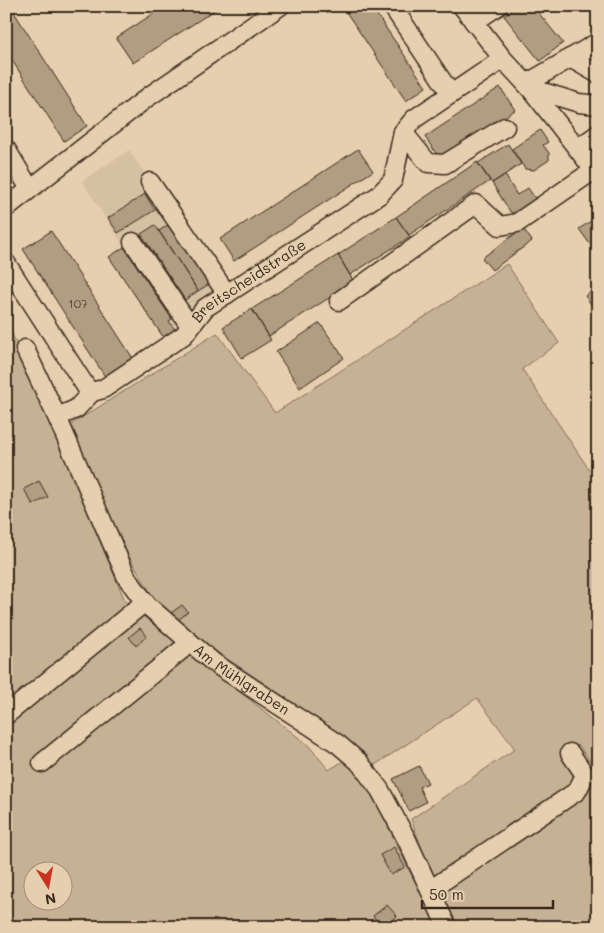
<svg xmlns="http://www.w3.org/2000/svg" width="604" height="933" font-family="Mali,sans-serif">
<rect width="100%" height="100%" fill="#e6cfaf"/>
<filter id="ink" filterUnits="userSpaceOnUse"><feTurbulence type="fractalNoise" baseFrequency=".02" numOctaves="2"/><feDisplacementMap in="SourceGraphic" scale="10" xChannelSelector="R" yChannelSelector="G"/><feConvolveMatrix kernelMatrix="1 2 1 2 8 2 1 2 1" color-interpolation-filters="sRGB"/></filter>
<g filter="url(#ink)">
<!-- built -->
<path fill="#d6c0a2" d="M129,150L227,294L168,346L109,257L124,247L82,181Z"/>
<!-- green -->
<path fill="#c7b195" stroke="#816e5a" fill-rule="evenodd" d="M507,264L559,343L522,369L598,483V774L579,745L562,756L579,785L433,880L411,819L515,749L477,698L375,765L322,722L193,636L153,597L126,551L70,425L217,333L275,413Z
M6,319L11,327L13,336L126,603L308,745L329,770L345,760L371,791L411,874L441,927H6ZM32,870H62V900H32Z
M598,782V927H454L438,889Z"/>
<!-- building -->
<path fill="#b29c82" stroke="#3b2a1e" d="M6,6H10L87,126L64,141L6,51Z
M165,6H221L133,63L116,38Z
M342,6H371L426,87L406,101Z
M516,6H533L563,43L540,61L504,16Z
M500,87L515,110L440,159L425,137Z
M540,130L548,142L543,145L549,153V160L534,170L525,169L512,149Z
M508,144L521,164L492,183L478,163Z
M358,149L373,171L234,261L220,239Z
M477,162L490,181L409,235L396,217Z
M505,175L517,195L528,188L536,200L515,213H511L492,183Z
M145,194L155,210L118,233L108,218Z
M598,216V255L579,229Z
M396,217L410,237L350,275L338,255Z
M172,222L211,283L198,291L159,231Z
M155,225L198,291L185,300L141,234Z
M523,228L532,241L492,270L482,258Z
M51,231L134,360L106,378L23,249Z
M124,247L172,319L169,321L175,330L164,338L109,257Z
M338,255L354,282L269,336L252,309Z
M598,286V314L585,296Z
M252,309L271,340L242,358L223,327Z
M320,323L344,358L300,388L276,352Z
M39,481L48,497L33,505L24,489Z
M182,605L188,612L177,621L171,613Z
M140,628L147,636L136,646L129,637Z
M419,766L428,783L419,787L426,802L409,811L393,779Z
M394,847L405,867L391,875L380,855Z
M387,905L397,916L385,927H382L373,916Z"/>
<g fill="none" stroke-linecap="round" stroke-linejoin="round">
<!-- minor casing -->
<g stroke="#3b2a1e" stroke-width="21">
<g id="minor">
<path d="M392,6L451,94"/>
<path d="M462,6L503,59L530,88L598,175"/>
<path d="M474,22L498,6"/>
<path d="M570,58L598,74"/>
<path d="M526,84L598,42"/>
<path d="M530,88L579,103L598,105"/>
<path d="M403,132L428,163L445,164L505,127"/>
<path d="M578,148L598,134"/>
<path d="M6,149L30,189"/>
<path d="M150,182L227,294"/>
<path d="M6,208L148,97L280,6"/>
<path d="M133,242L190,326"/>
<path id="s1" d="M6,263L88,390L92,392L103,389L184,335L205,308L379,195L393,180L403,132L414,119L503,59"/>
<path d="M339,301L476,204L500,226L517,223L594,170"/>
<path id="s2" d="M25,349L57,417L127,578L147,605L214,663L338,744L359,762L380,790L407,840L447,927"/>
<path d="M57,417L76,409L92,392"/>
<path d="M6,715L145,602"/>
<path d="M42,763L190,643"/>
<path d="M430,890L577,791L585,775L570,753"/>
</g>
</g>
<!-- minor -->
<use href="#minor" stroke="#e6cfaf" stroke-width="18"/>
</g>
</g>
<g text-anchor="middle" stroke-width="5" stroke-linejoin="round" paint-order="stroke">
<!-- number labels -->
<g font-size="12" fill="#594637">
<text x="78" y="308">107</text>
</g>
<!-- street labels -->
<g font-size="15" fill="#3b2a1e" stroke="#e6cfaf">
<text dy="5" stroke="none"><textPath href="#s1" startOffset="350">Breitscheidstraße</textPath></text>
<text dy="5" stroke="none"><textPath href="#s2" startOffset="405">Am Mühlgraben</textPath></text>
</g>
</g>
<!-- margin -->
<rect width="604" height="933" fill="none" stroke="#e6cfaf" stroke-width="25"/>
<rect x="12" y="12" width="579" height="908" fill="none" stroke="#3b2a1e" stroke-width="2" filter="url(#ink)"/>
<!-- north arrow -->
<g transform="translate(48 886) rotate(169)"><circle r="24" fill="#e6cfaf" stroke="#a28d75"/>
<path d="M0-4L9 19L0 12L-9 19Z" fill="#c8321e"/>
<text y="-8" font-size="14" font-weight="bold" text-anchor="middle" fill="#3b2a1e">N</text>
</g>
<!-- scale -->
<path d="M422 900v8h131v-8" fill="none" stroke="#3b2a1e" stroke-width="2.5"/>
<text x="429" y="900" font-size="15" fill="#3b2a1e" stroke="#e6cfaf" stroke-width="4" paint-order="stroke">50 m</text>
</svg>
